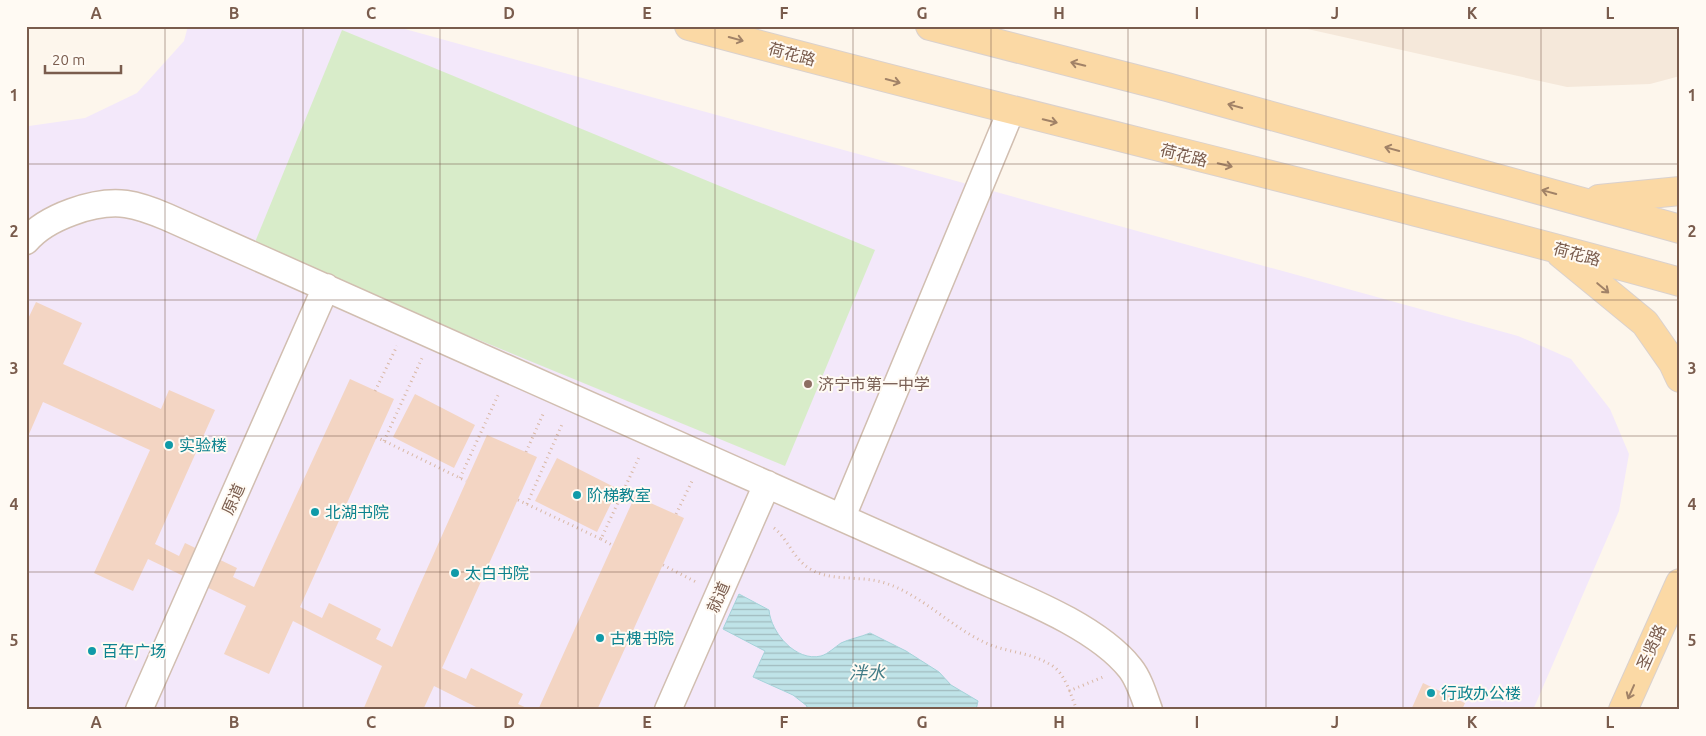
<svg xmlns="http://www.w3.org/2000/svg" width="1706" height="736" font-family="Ubuntu,'Noto Sans SC',sans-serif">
<defs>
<pattern id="water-rules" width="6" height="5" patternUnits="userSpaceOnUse" patternTransform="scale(1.25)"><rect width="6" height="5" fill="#bfe3e8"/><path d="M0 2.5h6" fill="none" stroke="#a0bbbe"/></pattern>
</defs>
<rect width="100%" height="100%" fill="#fdf6ec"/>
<!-- residential -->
<path fill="#f5e8da" d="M1294,26H1680V76L1650,84L1567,87Z"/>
<!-- education -->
<path fill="#f3e8fa" d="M188,26H394L1518,336L1571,359L1610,409L1629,454L1619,511L1533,710H26V132L29,126L85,118L137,93L184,41Z"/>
<!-- garden -->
<path fill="#d8ecc9" d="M342,30L875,250L785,466L253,247Z"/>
<!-- water -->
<path fill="url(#water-rules)" stroke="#a5d3da" d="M739,594L769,610C771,633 796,662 821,656C828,654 835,647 841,643C849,639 861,637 870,633L906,651L939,672L951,685L978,701L976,710H806L807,706L793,695L753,677L765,651L723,629Z"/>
<!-- building -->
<path fill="#f3d5c3" d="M36,302L82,323L63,364L161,409L169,390L215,410L155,544L179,556L185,543L237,568L233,577L254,587L350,379L394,399L300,607L322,618L329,603L381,629L376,639L392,647L487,435L537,457L442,668L466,679L471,668L523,694L518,704L531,710H482L434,686L423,710H363L382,666L293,621L269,674L224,654L246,606L148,559L133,591L94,573L150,450L43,402L26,441V323Z
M415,394L475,425L454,468L393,437Z
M557,458L618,489L597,532L535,501Z
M635,496L684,518L597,710H538Z
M1423,683L1465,703L1462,710H1411Z"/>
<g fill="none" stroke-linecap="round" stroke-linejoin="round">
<!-- minor casing -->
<g stroke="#d1beb0" stroke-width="29">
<path id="minor" d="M26,241C46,217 95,200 126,204C140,206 153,211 167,217L968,574C1017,596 1096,625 1130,668C1139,679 1144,696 1149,710
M842,517L1011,111
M139,710L326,287
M668,710L767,484"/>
</g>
<!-- major casing -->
<g stroke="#dad1cd" stroke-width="30">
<path id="major" d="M689,26C1018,115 1351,191 1680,282
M930,26L1167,87L1680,229
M1599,199L1680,191
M1561,254L1645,323L1673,363L1680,378
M1623,710L1680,583"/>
</g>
<!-- path -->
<path stroke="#d9b8a5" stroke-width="3" stroke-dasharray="1 4" stroke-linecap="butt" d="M375,391L397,346
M376,437L466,481
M384,441L422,358
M526,452L544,412
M460,478L499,393
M518,500L601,539L640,455
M527,504L563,422
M676,514L693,479
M774,528C789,540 794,561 812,570C834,582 861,575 885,583C925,596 954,631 993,646C1014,653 1036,654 1054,667C1066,676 1071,696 1077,710
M601,539L612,545
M663,565L696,582
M1069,691L1103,677"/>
<!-- minor -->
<use href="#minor" stroke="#fff" stroke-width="26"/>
<!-- major -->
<use href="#major" stroke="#fbd9a5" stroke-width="28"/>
</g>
<!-- one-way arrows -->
<defs><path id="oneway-shaft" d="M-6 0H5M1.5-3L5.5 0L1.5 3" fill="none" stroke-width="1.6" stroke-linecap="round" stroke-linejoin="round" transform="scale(1.25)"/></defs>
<g stroke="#a18267">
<use href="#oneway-shaft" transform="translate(736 39) rotate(15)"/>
<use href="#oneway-shaft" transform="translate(1078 64) rotate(-166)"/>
<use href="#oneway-shaft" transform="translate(893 81) rotate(15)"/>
<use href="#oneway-shaft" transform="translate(1235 106) rotate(-165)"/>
<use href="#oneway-shaft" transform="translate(1050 121) rotate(14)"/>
<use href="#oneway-shaft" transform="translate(1392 149) rotate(-165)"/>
<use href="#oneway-shaft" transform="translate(1225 165) rotate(14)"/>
<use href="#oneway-shaft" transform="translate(1549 192) rotate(-165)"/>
<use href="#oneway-shaft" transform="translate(1603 288) rotate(40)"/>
<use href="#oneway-shaft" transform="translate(1631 692) rotate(114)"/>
</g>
<!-- grid -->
<path fill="none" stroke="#7a5c4d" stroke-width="1" stroke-opacity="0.55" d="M165,26V710M303,26V710M440,26V710M578,26V710M715,26V710M853,26V710M991,26V710M1128,26V710M1266,26V710M1403,26V710M1541,26V710M26,164H1680M26,300H1680M26,436H1680M26,572H1680"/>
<!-- markers -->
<circle fill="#8d6e63" stroke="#fffaf3" stroke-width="2" cx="808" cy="384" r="5"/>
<g fill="#0f9aa8" stroke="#fffaf3" stroke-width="2">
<circle cx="169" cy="445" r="5"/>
<circle cx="577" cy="495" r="5"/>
<circle cx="315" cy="512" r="5"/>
<circle cx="455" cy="573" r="5"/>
<circle cx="600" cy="638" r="5"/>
<circle cx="92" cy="651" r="5"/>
<circle cx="1431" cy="693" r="5"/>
</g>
<g text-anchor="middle" stroke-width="4" stroke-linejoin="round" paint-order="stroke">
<!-- street labels -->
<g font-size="16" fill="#7a5c4d" stroke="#fffaf3">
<text transform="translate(792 54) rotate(15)" y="6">荷花路</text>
<text transform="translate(1184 155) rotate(14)" y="6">荷花路</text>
<text transform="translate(1577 254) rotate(15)" y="6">荷花路</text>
<text transform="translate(233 499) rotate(-66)" y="6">原道</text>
<text transform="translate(718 597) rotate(-66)" y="6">就道</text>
<text transform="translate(1651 647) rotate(-66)" y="6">圣贤路</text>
</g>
<!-- education labels -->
<g font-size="16" fill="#785e54" stroke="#fffaf3" text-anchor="start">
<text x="818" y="390">济宁市第一中学</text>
</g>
<!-- culture labels -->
<g font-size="16" fill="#0d838f" stroke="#fffaf3" text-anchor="start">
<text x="179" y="451">实验楼</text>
<text x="587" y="501">阶梯教室</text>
<text x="325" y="518">北湖书院</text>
<text x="465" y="579">太白书院</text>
<text x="610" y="644">古槐书院</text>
<text x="102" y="657">百年广场</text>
<text x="1441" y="699">行政办公楼</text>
</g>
<!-- water labels -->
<g font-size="18" font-style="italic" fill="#437c86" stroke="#fffaf3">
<text x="867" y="679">泮水</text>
</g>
</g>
<!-- border -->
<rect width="1706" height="736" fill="none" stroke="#fffaf3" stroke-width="55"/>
<!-- scale -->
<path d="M45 65v8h76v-8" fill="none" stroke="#7a5c4d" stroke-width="2.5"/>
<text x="52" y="65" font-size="15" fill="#7a5c4d" stroke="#fffaf3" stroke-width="4" paint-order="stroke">20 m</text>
<rect x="28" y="28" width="1650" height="680" fill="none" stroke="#7a5c4d" stroke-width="2"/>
<g font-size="16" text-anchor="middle" font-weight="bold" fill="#7a5c4d">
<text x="96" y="19">A</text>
<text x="234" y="19">B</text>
<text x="371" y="19">C</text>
<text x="509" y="19">D</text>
<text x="647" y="19">E</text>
<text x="784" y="19">F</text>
<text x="922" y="19">G</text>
<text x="1059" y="19">H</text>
<text x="1197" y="19">I</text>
<text x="1335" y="19">J</text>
<text x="1472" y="19">K</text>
<text x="1610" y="19">L</text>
<text x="14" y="101">1</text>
<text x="1692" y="101">1</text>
<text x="14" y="237">2</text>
<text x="1692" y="237">2</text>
<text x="14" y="374">3</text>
<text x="1692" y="374">3</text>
<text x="14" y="510">4</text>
<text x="1692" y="510">4</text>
<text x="14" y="646">5</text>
<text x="1692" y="646">5</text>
<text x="96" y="728">A</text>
<text x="234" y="728">B</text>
<text x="371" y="728">C</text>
<text x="509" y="728">D</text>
<text x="647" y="728">E</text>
<text x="784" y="728">F</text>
<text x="922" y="728">G</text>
<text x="1059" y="728">H</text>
<text x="1197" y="728">I</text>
<text x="1335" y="728">J</text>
<text x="1472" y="728">K</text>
<text x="1610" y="728">L</text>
</g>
</svg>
